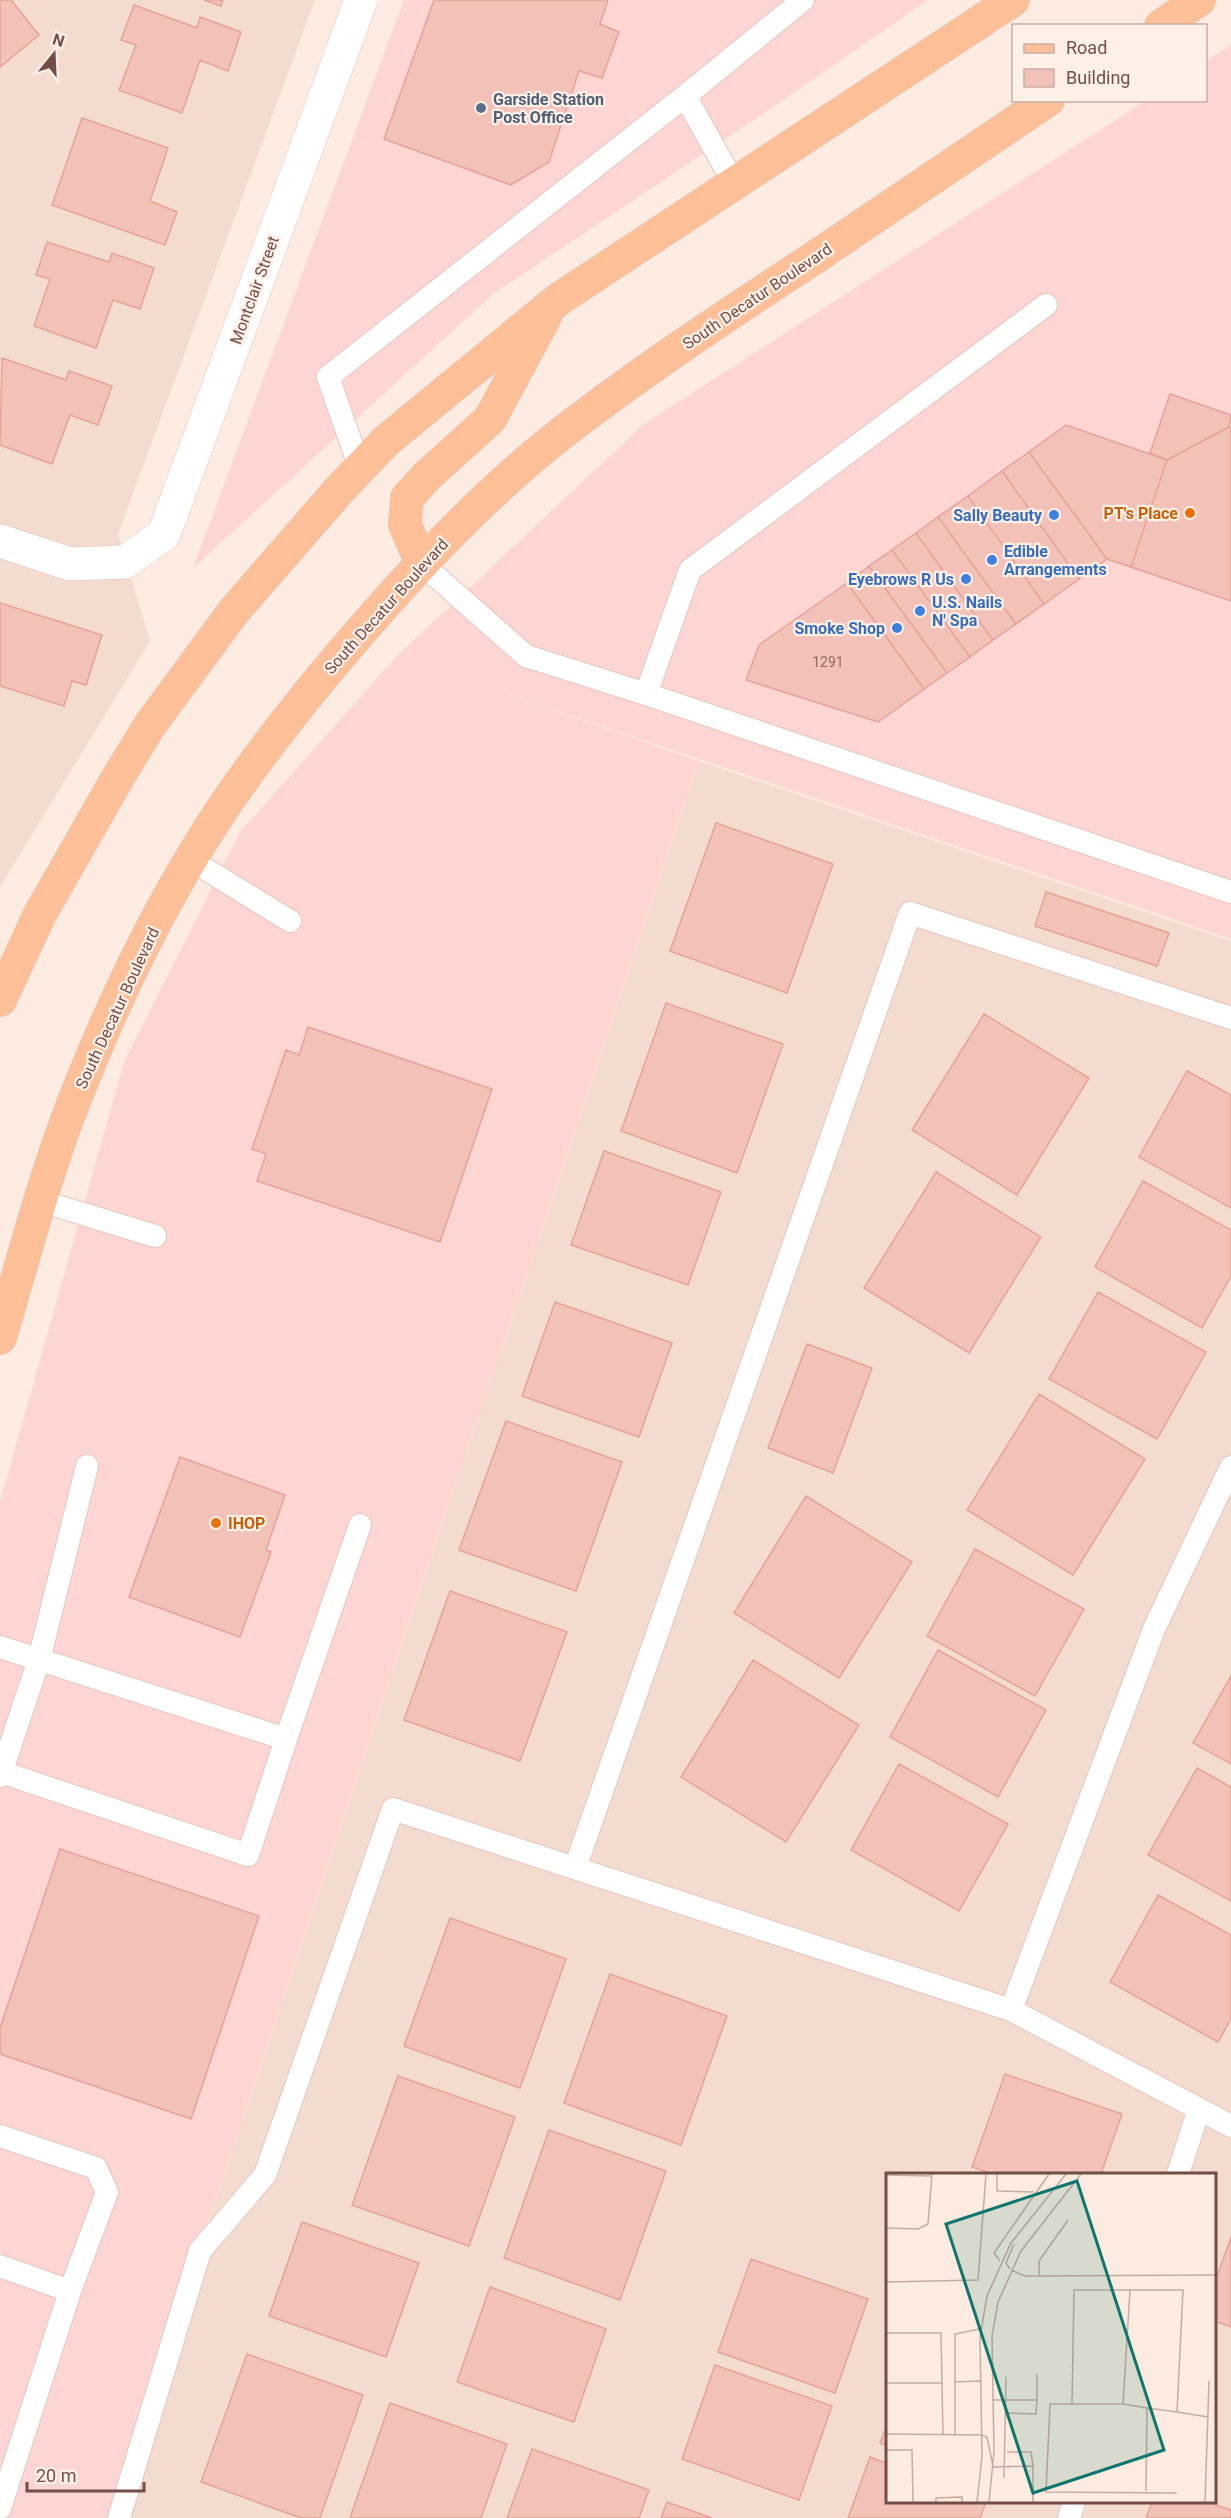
<svg xmlns="http://www.w3.org/2000/svg" width="1231" height="2518" font-family="Roboto,sans-serif">
<rect width="100%" height="100%" fill="#fcebe0"/>
<!-- residential -->
<path fill="#f4dbcf" fill-rule="evenodd" d="M0,0H315L118,534L150,641L0,887Z
M699,761L1231,941V2518H108ZM888,2174H1214V2502H888Z"/>
<!-- commercial -->
<path fill="#fdd6d4" d="M404,0H928L779,103L493,294L193,568Z
M1231,45V939L504,693L699,761L108,2518H0V1502L124,1062L240,832L397,656L644,424L1145,101L1206,100V61Z"/>
<!-- building -->
<path fill="#f2c1b8" stroke="#e5a398" stroke-width="1.5" d="M0,0H11L39,35L0,67Z
M204,0H223L221,6Z
M434,0H608L600,24L619,32L602,78L579,71L549,162L511,185L384,139Z
M134,5L197,28L200,17L241,32L228,71L200,60L182,113L119,90L136,45L121,40Z
M82,118L168,148L150,201L177,212L165,245L52,205Z
M47,242L109,262L112,253L154,268L140,309L113,300L96,348L34,326L50,279L36,275Z
M2,358L66,380L69,371L112,386L98,425L70,415L52,464L0,445Z
M1170,394L1231,415L1229,427L1167,460L1150,453Z
M1066,425L1167,460L1131,567L1107,559L1029,452Z
M1229,427L1231,428V601L1131,567L1167,460Z
M1029,452L1107,559L1079,579L1002,471Z
M1002,471L1079,579L1044,604L968,496Z
M968,496L1044,604L1016,624L938,517Z
M938,517L1016,624L993,640L916,533Z
M916,533L993,640L970,657L892,550Z
M892,550L970,657L947,673L869,566Z
M869,566L947,673L924,689L847,583Z
M847,583L924,689L878,722L746,680L759,645Z
M0,603L102,635L86,685L72,681L64,706L0,686Z
M716,823L833,864L787,993L670,951Z
M1046,892L1169,933L1157,966L1035,926Z
M666,1003L783,1044L737,1173L621,1131Z
M984,1014L1089,1078L1017,1195L912,1130Z
M308,1027L492,1089L440,1242L257,1181L266,1154L252,1149L286,1050L299,1055Z
M1187,1071L1231,1095V1208L1139,1157Z
M604,1151L721,1192L688,1285L571,1245Z
M936,1172L1041,1237L969,1353L864,1288Z
M1143,1181L1231,1230V1276L1202,1328L1095,1267Z
M1098,1292L1206,1352L1157,1439L1049,1379Z
M555,1302L672,1343L639,1437L522,1396Z
M807,1344L872,1368L833,1473L768,1448Z
M1039,1394L1145,1459L1073,1575L967,1510Z
M506,1421L622,1462L576,1591L459,1550Z
M180,1457L285,1495L266,1550L271,1552L240,1637L129,1597Z
M806,1496L912,1562L839,1678L734,1613Z
M975,1549L1084,1609L1035,1696L927,1636Z
M450,1591L567,1632L520,1761L404,1720Z
M938,1650L1046,1710L998,1797L890,1737Z
M753,1660L859,1725L786,1842L681,1777Z
M1231,1676V1764L1193,1743Z
M899,1764L1008,1824L959,1911L851,1850Z
M1197,1768L1231,1787V1901L1148,1855Z
M60,1849L259,1916L191,2119L0,2054V2028Z
M1158,1895L1231,1935V2019L1218,2042L1110,1982Z
M450,1918L566,1959L520,2088L404,2046Z
M610,1974L727,2016L681,2145L564,2103Z
M1005,2074L1122,2114L1101,2174H993L972,2167Z
M398,2076L515,2117L469,2246L352,2205Z
M549,2130L666,2171L620,2300L504,2258Z
M302,2222L419,2263L386,2357L269,2316Z
M1231,2237V2327L1214,2321V2285Z
M751,2259L868,2299L835,2393L718,2352Z
M490,2287L606,2329L574,2422L457,2382Z
M247,2354L363,2395L320,2518H301L201,2482Z
M715,2365L832,2406L799,2500L682,2459Z
M390,2403L507,2444L481,2518H350Z
M888,2423V2446L880,2443Z
M532,2449L649,2490L639,2518H507Z
M870,2457L888,2464V2502H986L980,2518H848Z
M667,2502L712,2518H661Z
M1152,2502H1207L1231,2510V2518H1146Z"/>
<g fill="none" stroke-linecap="round" stroke-linejoin="round">
<!-- service casing -->
<g stroke="#e2c7bf" stroke-width="24">
<path id="service" d="M685,96L735,185
M360,468L328,377L685,96L803,0
M422,564L526,656L646,694L1231,892
M646,694L690,570L1046,305
M191,860L290,921
M41,1201L155,1236
M0,1647L286,1739L360,1525
M1,1772L248,1855L286,1739
M0,1776L39,1660L87,1466
M575,1868L910,913L1231,1018
M1011,2010L1154,1629L1231,1467
M1199,2109L1231,2126
M0,2136L96,2168L107,2192L70,2291
M0,2266L70,2291L0,2508
M119,2518L200,2251L265,2175L393,1809L1011,2010L1199,2109L1178,2174
M1069,2518L1074,2502"/>
</g>
<!-- minor casing -->
<g stroke="#e2c7bf" stroke-width="34">
<path id="minor" d="M0,541L70,564L125,562L164,534L361,0"/>
</g>
<!-- primary casing -->
<g stroke="#d8cdcb" stroke-width="34">
<path id="primary" d="M1161,26L1199,0
M422,564L405,525L407,498L427,476L490,419L545,317
M0,1000L40,914L117,779L150,725L234,611L340,489L386,441L559,299L1013,0
M0,1338C26,1250 49,1159 85,1074C124,978 171,884 229,799C274,734 324,673 376,614C433,549 494,486 562,433C642,371 727,315 811,260C890,207 969,154 1048,100"/>
</g>
<!-- service -->
<use href="#service" stroke="#fff" stroke-width="22"/>
<!-- minor -->
<use href="#minor" stroke="#fff" stroke-width="33"/>
<!-- primary -->
<use href="#primary" stroke="#fdbf97" stroke-width="33"/>
</g>
<!-- markers -->
<circle fill="#5c6f8a" stroke="#fff0e7" stroke-width="2" cx="481" cy="108" r="6"/>
<g fill="#e8710a" stroke="#fff0e7" stroke-width="2">
<circle cx="1190" cy="513" r="6"/>
<circle cx="216" cy="1523" r="6"/>
</g>
<g fill="#3f7fe0" stroke="#fff0e7" stroke-width="2">
<circle cx="1054" cy="515" r="6"/>
<circle cx="992" cy="560" r="6"/>
<circle cx="966" cy="579" r="6"/>
<circle cx="920" cy="611" r="6"/>
<circle cx="897" cy="628" r="6"/>
</g>
<g text-anchor="middle" stroke-width="4.5" stroke-linejoin="round" paint-order="stroke">
<!-- number labels -->
<g font-size="14" fill="#936a63">
<text x="828" y="667">1291</text>
</g>
<!-- service labels -->
<g font-size="16" font-weight="bold" fill="#4e5e75" stroke="#fff0e7" text-anchor="start">
<text x="493" y="105">Garside Station<tspan x="493" dy="18">Post Office</tspan></text>
</g>
<!-- street labels -->
<g font-size="16" fill="#734d47" stroke="#fff0e7">
<text transform="translate(254 290) rotate(-70)" y="6">Montclair Street</text>
<text transform="translate(757 296) rotate(-34)" y="6">South Decatur Boulevard</text>
<text transform="translate(386 606) rotate(-48)" y="6">South Decatur Boulevard</text>
<text transform="translate(117 1008) rotate(-65)" y="6">South Decatur Boulevard</text>
</g>
<!-- food labels -->
<g font-size="16" font-weight="bold" fill="#c56008" stroke="#fff0e7" text-anchor="end">
<text x="1178" y="519">PT's Place</text>
<text x="228" y="1529" text-anchor="start">IHOP</text>
</g>
<!-- shop labels -->
<g font-size="16" font-weight="bold" fill="#366cbe" stroke="#fff0e7" text-anchor="end">
<text x="1042" y="521">Sally Beauty</text>
<text x="1004" y="557" text-anchor="start">Edible<tspan x="1004" dy="18">Arrangements</tspan></text>
<text x="954" y="585">Eyebrows R Us</text>
<text x="932" y="608" text-anchor="start">U.S. Nails<tspan x="932" dy="18">N' Spa</tspan></text>
<text x="885" y="634">Smoke Shop</text>
</g>
</g>
<!-- overview -->
<g transform="translate(886 2173)">
<rect width="330" height="330" fill="#fcebe0"/>
<path fill="none" stroke="#c5aca3" stroke-width="1.5" d="M111,1V18L148,19M0,2L46,3M0,55L32,56L42,51L46,1M114,88L108,80L163,1M124,96L120,90L128,71M125,97L139,103L330,102M153,103V88L182,47M0,109L92,107L100,1M0,160H55L57,262M69,209L94,208M0,210H57M107,227H151V201M186,231L188,117H244M237,231L244,117H297L291,239L261,235M291,239L322,244M121,240L150,241L151,227M0,261L95,262M69,262V161L94,156M95,262L101,264L107,293M0,277H26L27,329M121,279H145L147,293M107,294L147,293V329M118,305L120,204M260,318L261,235L237,231H164L160,319L291,320M50,329V325L76,324V329M91,329L96,283L94,164L101,123L125,70L180,1M103,329L108,279L106,163L112,129L135,78L195,1M319,329L323,208"/>
<path fill="#0f766e" fill-opacity="0.15" stroke="#0f766e" stroke-width="3" d="M191,8L278,277L147,320L60,51Z"/>
<rect width="330" height="330" fill="none" stroke="#734d47" stroke-width="3"/>
</g>
<!-- legend -->
<rect x="1012" y="24" width="195" height="78" fill="#fff0e7" stroke="#c7afa7" stroke-width="1.5"/>
<rect x="1024" y="44" width="30" height="9" fill="#fdbf97" stroke="#c7afa7" stroke-width="1.5"/>
<text x="1066" y="54" font-size="18" fill="#734d47">Road</text>
<rect x="1024" y="69" width="30" height="18" fill="#f2c1b8" stroke="#c7afa7" stroke-width="1.5"/>
<text x="1066" y="84" font-size="18" fill="#734d47">Building</text>
<!-- north arrow -->
<g transform="translate(54 54) rotate(18)" stroke="#fff0e7" stroke-width="4.5" paint-order="stroke">
<path d="M0-4.5L10 22L0 15L-10 22Z" fill="#734d47"/>
<text y="-9" font-size="16" font-weight="bold" text-anchor="middle" fill="#734d47">N</text>
</g>
<!-- scale -->
<path d="M27 2482v9h117v-9" fill="none" stroke="#734d47" stroke-width="3"/>
<text x="36" y="2482" font-size="18" fill="#734d47" stroke="#fff0e7" stroke-width="4.5" paint-order="stroke">20 m</text>
</svg>
